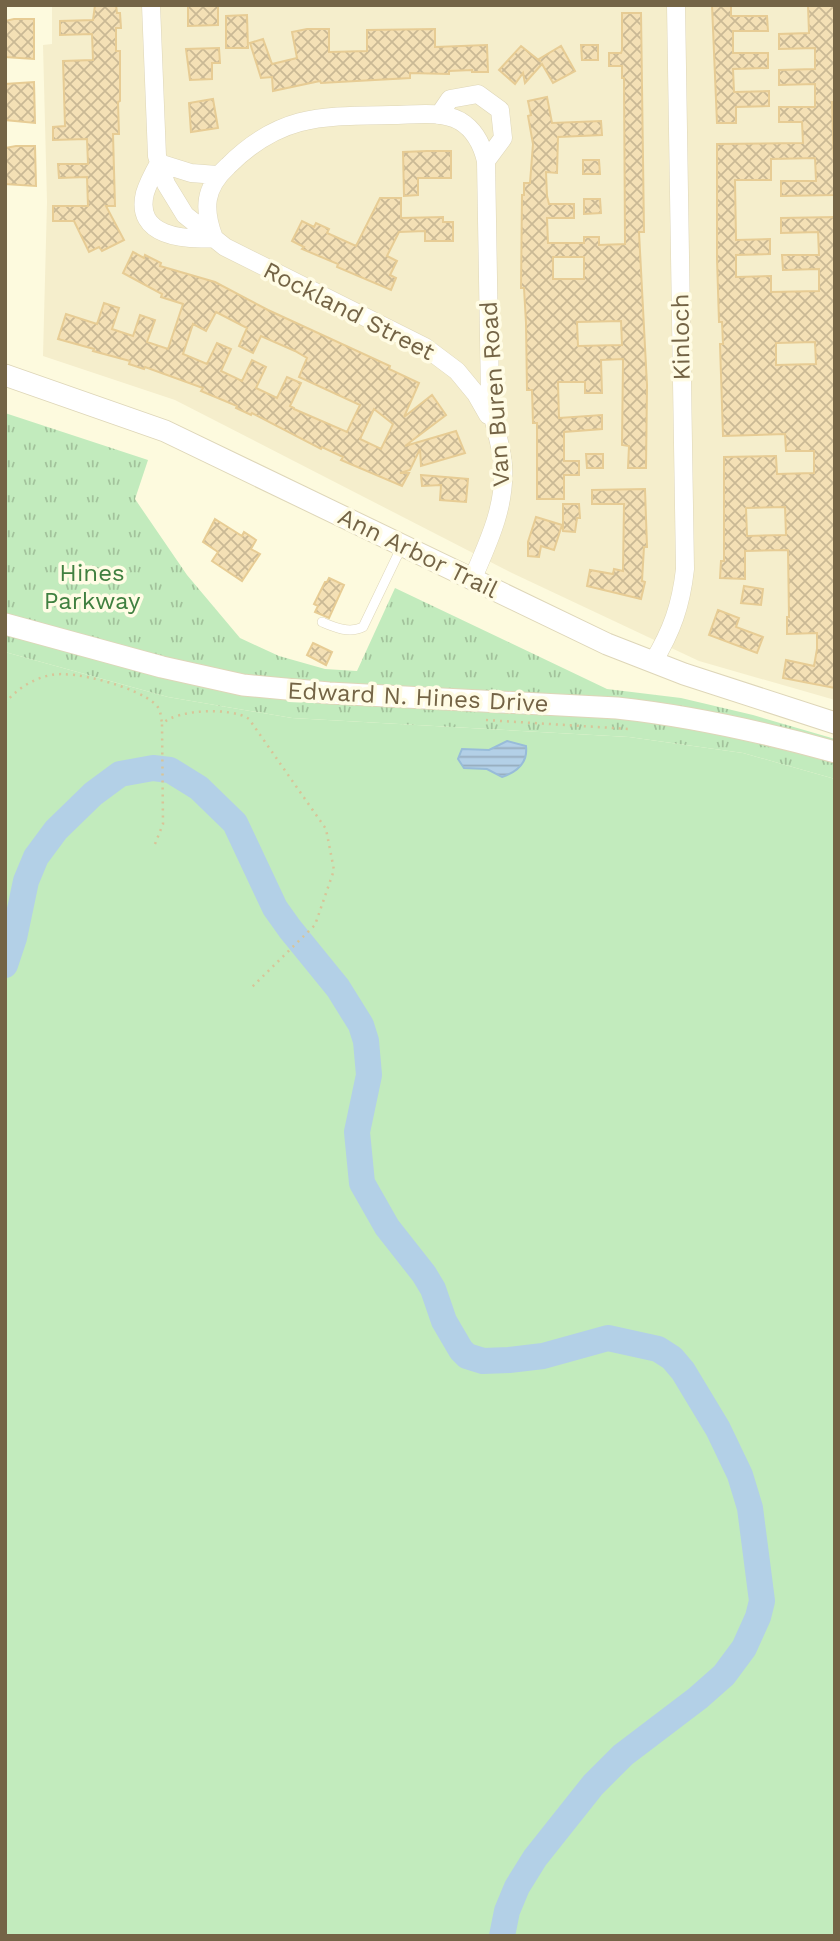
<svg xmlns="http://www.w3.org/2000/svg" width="840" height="1941" font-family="'Work Sans',sans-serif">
<defs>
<pattern id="park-tufts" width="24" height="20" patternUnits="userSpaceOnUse" patternTransform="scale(1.75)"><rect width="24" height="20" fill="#c2ebbd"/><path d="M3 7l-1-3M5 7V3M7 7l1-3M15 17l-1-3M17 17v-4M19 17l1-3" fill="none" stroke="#a2c29b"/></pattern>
<pattern id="water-rules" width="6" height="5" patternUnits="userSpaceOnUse" patternTransform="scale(1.75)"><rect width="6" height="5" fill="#b3d0e7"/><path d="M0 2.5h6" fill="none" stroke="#96acbd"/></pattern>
<pattern id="building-cross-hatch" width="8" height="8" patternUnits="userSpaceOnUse" patternTransform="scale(1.75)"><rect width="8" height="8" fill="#f4e0b5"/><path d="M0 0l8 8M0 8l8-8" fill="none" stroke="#cab995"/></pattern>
</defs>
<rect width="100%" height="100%" fill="#fdfade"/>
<!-- residential -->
<path fill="#f5eecc" d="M52,5H835V700L699,661L512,573L175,400L43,356L47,202L43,45L52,44Z"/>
<!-- green -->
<path fill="#c2ebbd" d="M5,652L168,697L292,718L629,737L743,753L835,779V1936H5Z"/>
<!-- park -->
<path fill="url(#park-tufts)" d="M5,413L148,460L135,499L187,575L240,638L279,656L325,669L357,671L395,588L607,689L681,698L753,715L835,739V779L743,753L629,737L292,718L168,697L5,652Z"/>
<!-- water -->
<path fill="url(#water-rules)" stroke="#98bcd9" stroke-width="2" d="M507,741L526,746C528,763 517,772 502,777L487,769L464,768L458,759L462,749L489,750Z"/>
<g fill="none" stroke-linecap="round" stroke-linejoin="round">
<!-- river -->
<path stroke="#b3d0e7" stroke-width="26" d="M5,965L14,938L26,881L36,857L56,830L93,794L120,774L153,768L170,770L199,788L235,823L275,908L290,929L338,988L361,1025L366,1041L369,1075L357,1132L362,1183L387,1227L424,1274L433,1289L444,1321L461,1350L467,1356L483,1361L509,1360L543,1356L608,1338L658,1349L672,1358L683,1371L718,1429L740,1475L750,1508L762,1601L758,1617L744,1648L724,1675L698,1698L623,1755L593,1785L535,1858L517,1887L507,1911L502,1936"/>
</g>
<!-- building -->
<path fill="url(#building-cross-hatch)" stroke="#e7cc94" stroke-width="2" fill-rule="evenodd" d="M95,5H116L117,13H120L121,28H116V51H120V101L118,102L119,134H113L115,206H106L124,240L102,251L99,247L89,252L74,221H53V206H88L87,177L59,178L58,164H88L87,139L53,140V127L65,126L63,61L93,60L92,34L60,35V21L93,20Z
M188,5H218V25L188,26Z
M712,5H731V16H767L768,31H733V53H768V68L733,69L734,92L769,91V106L736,107V123H717Z
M808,5H835L834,102H832L835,195L781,196V181H816L815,158L771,159V180H735L736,240L770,239V254L736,255V277L771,276V292L819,291V269L783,270L782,255H819L818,232L781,233V218L835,217V688L783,678L786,660L814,666L817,649V633L787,634V617H789L788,550L745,551V579L720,578L721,561H724V457L776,456L777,474L814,473V451H786L785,434L723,436L720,344H723L722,322H719L717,259V144L803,143L802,122H779V107H815V84L779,85V70L815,69V48L779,49V34L809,33ZM815,342L816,364L776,365V343ZM785,507L786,535L747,536L746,508Z
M622,13H641L644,232H639L647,385L646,468H628L629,446L622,445L623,359L601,360L602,393H585V382H558L559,418L602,415V429L564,432V461H579V475H564V499H537V423H533L532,390H527L526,323L524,288H521L522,195H524V183H530L533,144L528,116L531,115L528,101L547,97L552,123L601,121L602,135L558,137L557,173L546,172L547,196L549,204H574V218H547L548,243H584V237H599V245L625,244L624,78H622V66H609V53H621L622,50ZM553,257H584V279H553ZM621,321L622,345L578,346L577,322Z
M247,15L248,48H226V16Z
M14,19H34V59L5,57V21Z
M307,29H329V52L367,51V30L435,29V47L487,45L488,72H472V70L449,71V74L410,73V78L321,83L320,81L273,91L272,77L261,78L250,43L263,39L272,64L297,58L292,32Z
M581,45H598V60H582Z
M521,46L541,62L539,59L561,46L575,71L553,83L542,64L525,83L523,73L515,84L499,70Z
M219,48L220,63H212V79L190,80L186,49Z
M34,82L35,123L5,120V84Z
M213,99L218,128L191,132L189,103Z
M16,146H35L36,186L5,184V148Z
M427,151H451V178H418V195L404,196L403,152Z
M583,160H599L600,174H583Z
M380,198H401V218L443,217V222H453V241H425V231L399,232L387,256L397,261L390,275L396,278L391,290L337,267L338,264L302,249L304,247L292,241L302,221L314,227L316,223L329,229L327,233L356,246Z
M584,199H600L601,213L584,214Z
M133,252L144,258L145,255L161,263L160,266L215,282L268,310L390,366L389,369L419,383L404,417L432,395L446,415L405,446L456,431L465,453L421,466L420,449L410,470L400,473H409L402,486L341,460L343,457L322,447L321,449L252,413L251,415L236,408L237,406L201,391L203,388L145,367L144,369L129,364L130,361L93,351L94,349L58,339L66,314L97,324L104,303L119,308L112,329L133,336L140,315L155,320L147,342L168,349L183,304L161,297L162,294L123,273ZM216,312L247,328L239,346L253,353L261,336L295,351L307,358L299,377L360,405L347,432L294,409V408L290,406L301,383L287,377L277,398L256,388L266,367L252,360L242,381L221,371L231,349L217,343L207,364L183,354L193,324L206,331ZM374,409L393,424L381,449L360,439Z
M586,454H603V468H587Z
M421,475L468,479L466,502L440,500L441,485L422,486Z
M645,489L647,547H644L642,581L645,582L641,599L587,586L590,570L613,574L614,569L623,571L624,504H592V490Z
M563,504H579L580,518H577L575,532L563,531Z
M536,517L562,525L554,550L541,546L539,557L528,556V542Z
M215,519L242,536L244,532L256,540L251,549L260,554L242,581L212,561L218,552L203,542Z
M329,578L344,585L329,618L315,612L318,606L314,604L325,582H327Z
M744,586L763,589L761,605L741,603Z
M718,610L739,618L736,627L763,637L757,653L709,635Z
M313,643L332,652L326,665L307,655Z"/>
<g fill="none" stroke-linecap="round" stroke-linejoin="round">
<!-- service casing -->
<g stroke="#ded6b8" stroke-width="10">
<path id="service" d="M322,622C334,627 349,634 363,627L402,546"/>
</g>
<!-- minor casing -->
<g stroke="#ded6b8" stroke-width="19">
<path id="minor" d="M151,5L157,156L166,184L185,215L225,247L425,347L457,371L476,394L488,415
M439,115L450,99L478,94L500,110L503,138L486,161
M217,175L191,173L159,163C154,172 148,183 145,193C134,237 185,240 214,238C203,209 204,188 228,166C280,114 322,116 391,115C413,115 440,110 460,121C475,130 482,144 486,161L490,395C491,419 501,441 503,465C506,506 488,543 472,580
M653,662C672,631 681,605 685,569L676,5"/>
</g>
<!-- tertiary casing -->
<g stroke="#ded6b8" stroke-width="23">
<path id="tertiary" d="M5,375L165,431L607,644L684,674L835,723
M5,624L162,667L243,685L329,693L617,708C691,716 763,732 835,752"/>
</g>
<!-- path -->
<path stroke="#d8c498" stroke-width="2.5" stroke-dasharray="2 5" stroke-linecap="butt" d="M5,703C17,689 32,679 51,675C74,670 137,687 155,704C161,709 161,717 162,724
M486,720L629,729
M155,844L163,824L162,724C177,709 232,707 249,719L326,829L334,870L315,925L250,989"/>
<!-- service -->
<use href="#service" stroke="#fff" stroke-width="9"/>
<!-- minor -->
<use href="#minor" stroke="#fff" stroke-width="18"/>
<!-- tertiary -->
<use href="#tertiary" stroke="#fff" stroke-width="21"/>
</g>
<g text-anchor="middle" stroke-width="7" stroke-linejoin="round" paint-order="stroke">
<!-- street labels -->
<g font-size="24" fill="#746446" stroke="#fffce5">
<text transform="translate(349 311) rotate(27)" y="8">Rockland Street</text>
<text transform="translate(681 337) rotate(-91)" y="8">Kinloch</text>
<text transform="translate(495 394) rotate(-94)" y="8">Van Buren Road</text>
<text transform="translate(418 553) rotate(26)" y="8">Ann Arbor Trail</text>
<text transform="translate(418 697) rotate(3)" y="8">Edward N. Hines Drive</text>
</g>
<!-- park labels -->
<g font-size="24" fill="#408040" stroke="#fffce5">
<text x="92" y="581">Hines<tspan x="92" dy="28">Parkway</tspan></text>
</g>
</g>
<!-- border -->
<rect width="840" height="1941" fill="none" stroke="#746446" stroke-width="14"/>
</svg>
